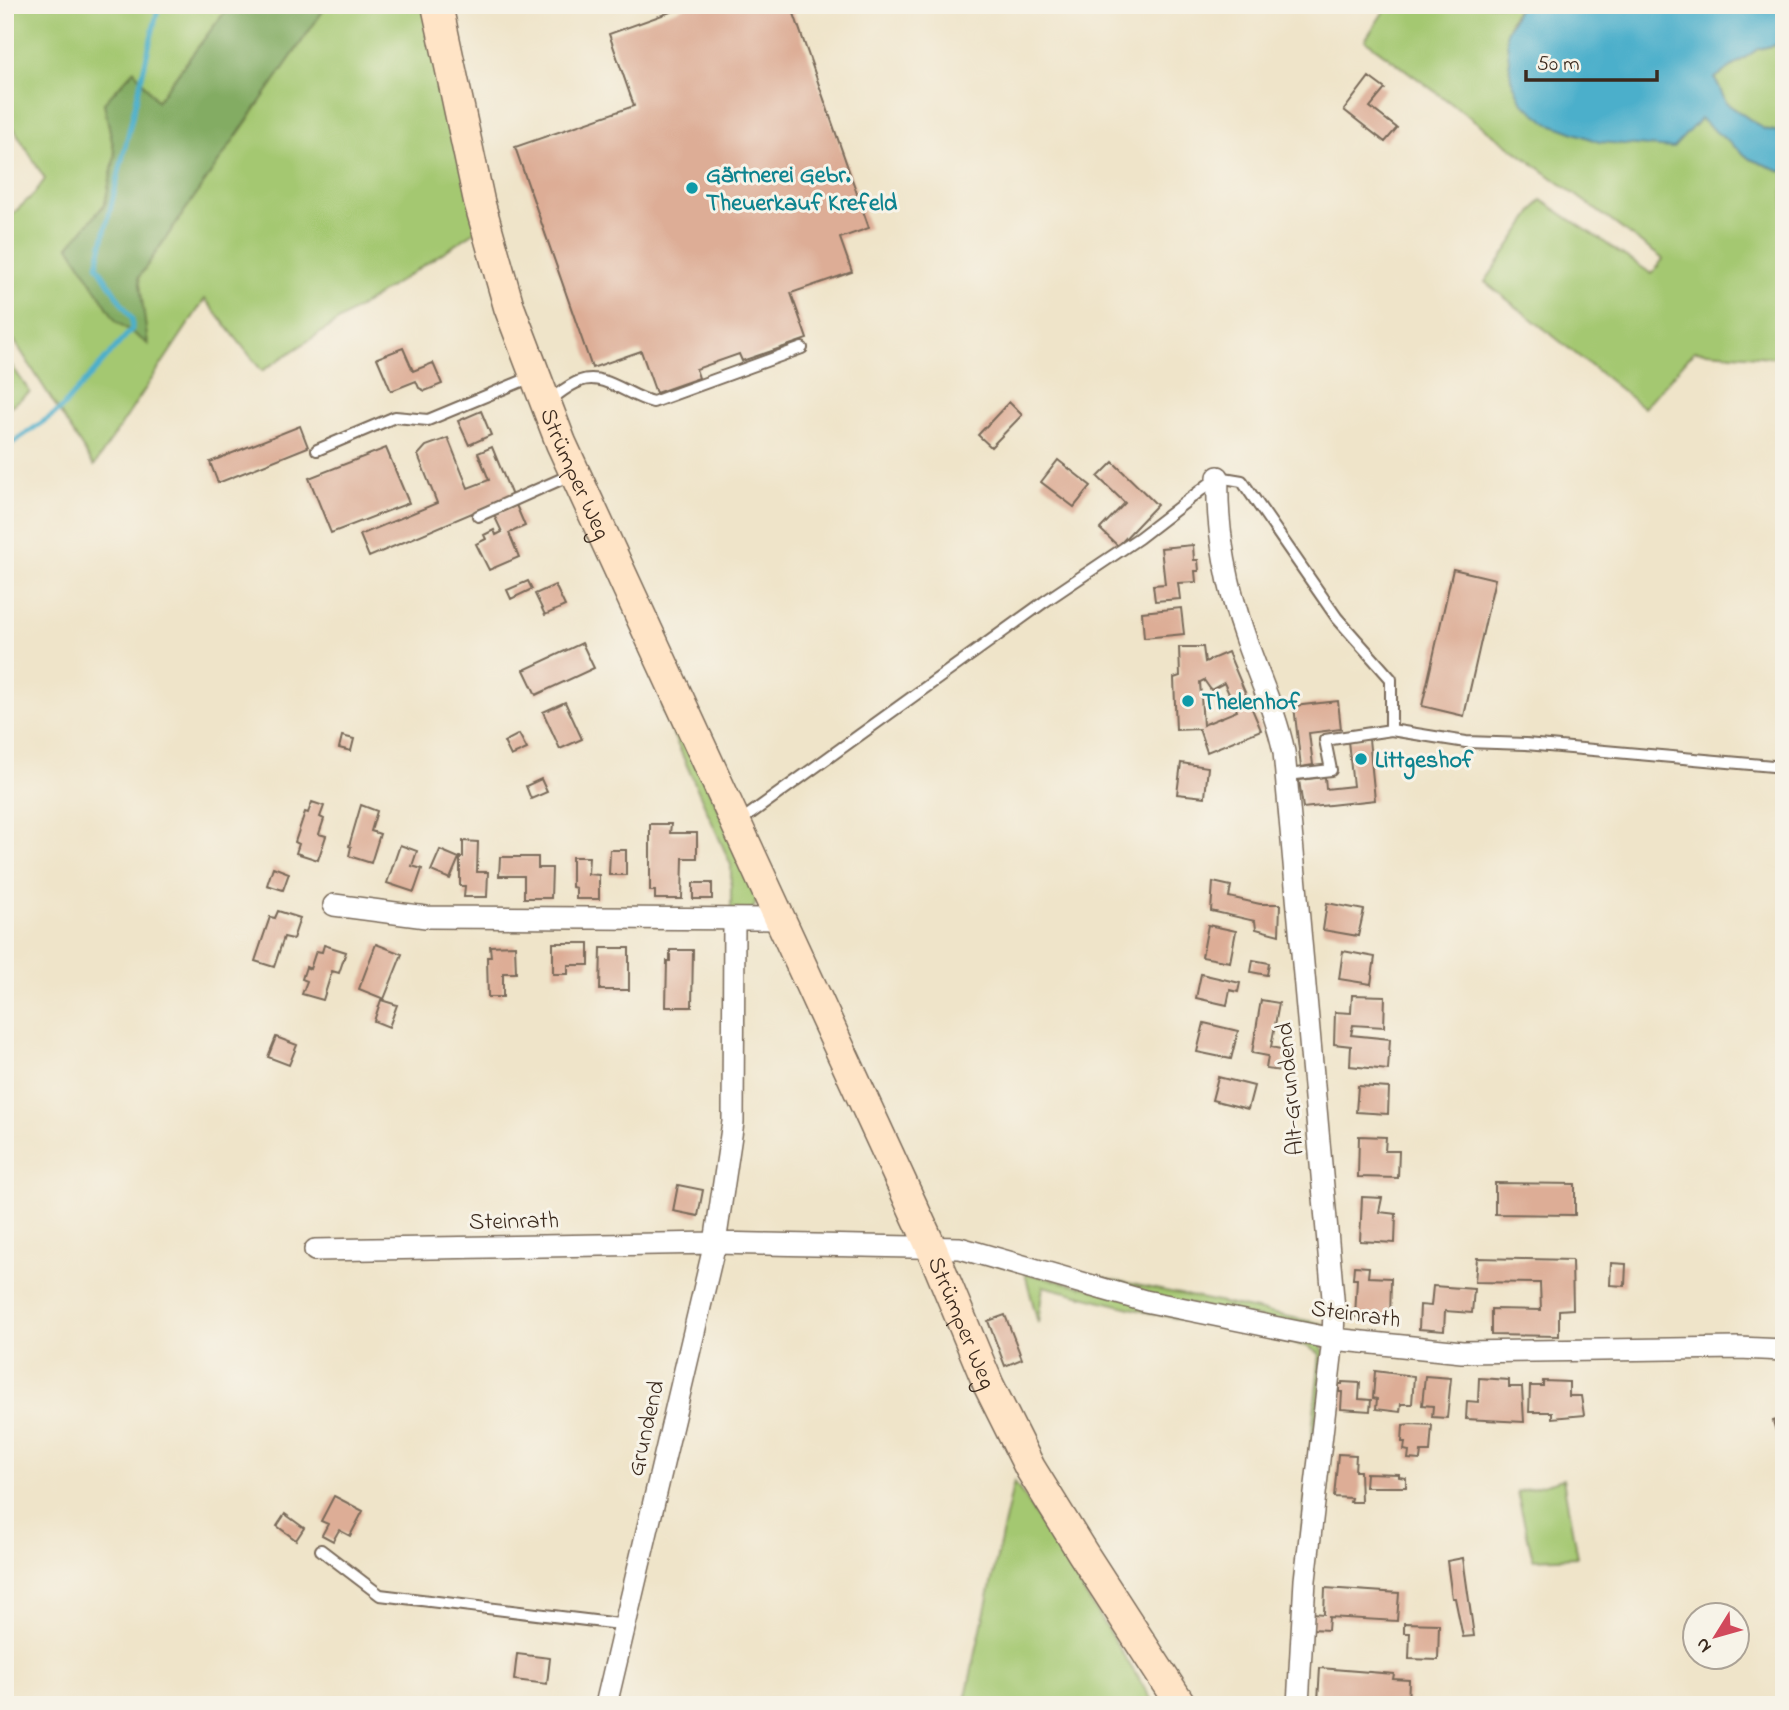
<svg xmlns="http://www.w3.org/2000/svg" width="1789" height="1710" font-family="'Indie Flower',sans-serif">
<rect width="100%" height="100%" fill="#f7f3e8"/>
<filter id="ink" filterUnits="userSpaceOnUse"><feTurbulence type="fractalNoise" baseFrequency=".0143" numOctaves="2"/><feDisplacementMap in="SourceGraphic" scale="14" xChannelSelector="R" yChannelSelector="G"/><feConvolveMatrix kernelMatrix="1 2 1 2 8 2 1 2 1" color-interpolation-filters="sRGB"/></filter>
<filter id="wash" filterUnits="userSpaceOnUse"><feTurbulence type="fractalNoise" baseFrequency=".00686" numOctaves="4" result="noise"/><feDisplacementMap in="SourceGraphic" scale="28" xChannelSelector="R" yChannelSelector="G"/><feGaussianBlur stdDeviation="1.57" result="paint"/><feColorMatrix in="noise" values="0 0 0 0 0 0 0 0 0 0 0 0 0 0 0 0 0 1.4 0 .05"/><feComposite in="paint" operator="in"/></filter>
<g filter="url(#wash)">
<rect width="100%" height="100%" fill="#efe4c9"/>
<!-- green -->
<path fill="#a4c871" stroke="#707948" stroke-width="2" d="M5,5H230L157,101L104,103L115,155L105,204L70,246L147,343L139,277L327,5H431L479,229L262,371L205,299L94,466L5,326V221L34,194L45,179L5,114Z
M1388,5H1522C1505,19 1506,35 1510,54L1700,118L1750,159L1784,172V358L1694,351L1644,408L1485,282L1541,200L1652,274L1663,259L1365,40Z
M1784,43V133L1764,129L1726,103L1715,78L1758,49Z
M5,356L30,392L5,410Z
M666,703L759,889L754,908L745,914L731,915V865L661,707Z
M1022,1261L1323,1324L1320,1330L1148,1296Z
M1025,1273L1320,1343L1325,1354L1297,1579L1320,1354L1306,1346L1142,1311L1043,1286L1038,1323Z
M1563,1479L1577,1557L1533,1559L1517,1492Z
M1014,1481L1155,1705H964Z"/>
<!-- forest -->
<path fill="#83ac63" stroke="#5f6b40" stroke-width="2" d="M230,5H327L139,277L148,344L116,321L69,246L105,204L115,155L104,103L134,70L157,101Z"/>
<!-- water -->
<path fill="#4cafcb" stroke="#446c74" stroke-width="2" d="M1522,5H1784V43L1758,49L1715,78L1726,103L1764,129L1784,133V172L1750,159L1700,119L1673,148L1599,142L1548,123L1522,102L1511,79L1506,32L1518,9Z"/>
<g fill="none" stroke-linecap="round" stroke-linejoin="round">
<!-- stream -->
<path stroke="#4cafcb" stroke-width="5" d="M5,448L60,410L132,329V319L97,265L159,5"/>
</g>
<g id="blocks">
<!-- building -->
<path fill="#ddad96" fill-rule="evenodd" d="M690,5H791L869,228L840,238L852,272L791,293L807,339L742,361L739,354L696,369L699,378L656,393L641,351L592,368L515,147L634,106L609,34Z
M1369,77L1385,89L1370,107L1397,128L1385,142L1344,110Z
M403,348L413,371L433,363L442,384L425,391L419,388L416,381L391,391L377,358Z
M1009,402L1022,415L991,447L978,435Z
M481,411L491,435L469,445L458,421Z
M300,426L308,447L218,483L210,462Z
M448,438L468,488L489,480L478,453L492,447L512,496L369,557L360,535L437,503L418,455L426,446Z
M386,448L409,503L331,533L309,478Z
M1058,460L1091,486L1074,507L1041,482Z
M1113,462L1157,505L1118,546L1100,529L1125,503L1098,477Z
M516,505L525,526L509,533L519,557L489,570L476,544L486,539L484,535L494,530L496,535L502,532L494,515Z
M1193,545L1194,560H1198L1199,571H1195L1196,582L1178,583L1180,599L1155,601L1153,585L1165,584L1161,548Z
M1453,569L1495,579L1464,716L1422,706Z
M528,581L532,589L511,599L507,590Z
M555,585L565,606L545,615L535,594Z
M1181,608L1184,634L1144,638L1142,612Z
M582,643L594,668L536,695L524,670Z
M1179,647H1203L1205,662L1228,652L1261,730L1207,752L1199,729L1176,730L1174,678L1180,676ZM1204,680L1211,690L1224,683L1237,711L1203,725L1200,682Z
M1338,701L1341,729L1309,733L1313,765L1301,767L1294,706Z
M565,702L582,739L560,749L543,712Z
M519,734L527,749L511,756L504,742Z
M342,736L354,739L351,751L339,748Z
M1369,739L1375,800L1303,808L1299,780L1325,777L1326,789L1353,786L1348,741Z
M1181,763L1208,767L1205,797L1177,794Z
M541,779L547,792L531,799L526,786Z
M312,802L324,806L320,817L324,819L319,834L326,836L318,860L296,853L299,844L295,842L305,812L308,813Z
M361,805L377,811L371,831L380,834L371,863L349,856L351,847L349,846Z
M650,824H671L670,833H697V858H683L682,899H655V891H650Z
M463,841L478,842L477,872H488L487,897H464L465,886H460V857H463Z
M400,845L417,851L412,866L422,869L414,892L387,883Z
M440,850L459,858L450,879L431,871Z
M610,850H626V875H609Z
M500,857H538V868H552L551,898H524V876H499Z
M572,857H589L588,874L599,875V899H576V888L572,887Z
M273,867L289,873L283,890L267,885Z
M1213,882L1231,886L1229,897L1260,904H1280L1279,935L1256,929L1255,921L1211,911Z
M693,883H712V899H693Z
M1327,903L1364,910L1358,936L1323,930Z
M278,911L300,918L293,939L284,937L274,967L255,961L270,917L275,918Z
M1208,925L1236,931L1230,962L1202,957Z
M553,943H589V965H568V974H553Z
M376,944L402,954L384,999L359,989Z
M324,945L346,952L339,973L332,971L323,1000L302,994L307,981L302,979L306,967L310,969L316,951L322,952Z
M515,945L516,973H503V997H488L487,957H491L490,946Z
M601,948H629V990H600Z
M670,950H693L692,1007H666L667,961H670Z
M1343,951L1375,957L1371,984L1339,979Z
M1253,960L1269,963L1267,975L1251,972Z
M1201,974L1240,983L1238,992L1230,990L1227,1005L1196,998Z
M1352,995L1385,996L1384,1027L1353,1025L1351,1035L1390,1039L1388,1070L1350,1066L1351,1046L1334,1044L1335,1012L1351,1013Z
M381,1000L397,1005L389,1027L374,1021Z
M1261,1000L1279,1003L1271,1047L1285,1050L1281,1071L1266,1069L1268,1056L1252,1053Z
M1204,1023L1238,1031L1231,1059L1197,1052Z
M276,1037L297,1045L289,1065L268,1057Z
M1218,1077L1254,1086L1248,1109L1212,1100Z
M1358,1086L1389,1088L1388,1114L1356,1112Z
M1359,1136L1386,1137L1385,1151H1399L1398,1178L1358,1177Z
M1495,1183L1575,1184V1215L1495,1214Z
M678,1185L703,1190L698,1216L673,1211Z
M1362,1197L1382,1198L1379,1212L1396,1214L1395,1243L1360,1241Z
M1477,1258L1572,1260L1573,1309L1559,1310V1336L1491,1335V1309L1541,1310L1540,1283L1475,1282Z
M1611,1263L1626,1264L1625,1286L1610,1285Z
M1354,1266L1369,1267L1368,1277L1391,1278L1390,1319L1355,1317L1357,1279H1353Z
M1433,1286L1474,1289L1472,1313L1445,1311L1444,1331L1419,1329L1420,1305L1431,1306Z
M1005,1315L1022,1359L1005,1366L988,1321Z
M1375,1371L1414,1376L1412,1404H1401L1400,1412L1376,1409L1377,1399L1373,1398Z
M1425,1376L1451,1378L1447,1418L1432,1417L1433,1406L1422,1405Z
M1479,1378L1509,1380V1387H1522L1524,1422L1466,1419L1467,1401L1478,1402Z
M1543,1381L1569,1382V1396H1581L1584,1415L1552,1418V1412H1529L1530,1386H1543Z
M1342,1382L1360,1383L1359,1399L1371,1400L1370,1411L1341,1409L1342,1392H1339V1384H1342Z
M1784,1418V1437L1778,1438L1773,1421Z
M1411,1424L1432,1425L1430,1452H1421L1420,1460L1408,1459L1409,1451L1404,1450L1405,1442H1402L1403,1425Z
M1338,1454L1356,1455L1355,1471H1360L1361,1502H1350L1351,1498L1334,1497Z
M1366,1473L1399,1474V1477L1406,1478V1487H1365Z
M334,1496L363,1511L350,1536L339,1530L333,1541L322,1535L328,1524L321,1521Z
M285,1514L304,1528L296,1540L277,1526Z
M1463,1558L1474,1636L1463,1637L1455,1598H1452L1447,1561Z
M1325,1588L1399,1593L1397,1621L1329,1617L1328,1630L1312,1629L1313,1613L1324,1614Z
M1404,1623L1439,1624L1438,1660L1409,1659L1410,1633H1404Z
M517,1654L550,1658L547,1684L514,1680Z
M1320,1668L1394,1674L1393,1679L1409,1680L1408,1705L1318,1701Z"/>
</g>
</g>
<g filter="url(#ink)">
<use href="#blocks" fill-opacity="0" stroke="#7a6b5a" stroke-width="2"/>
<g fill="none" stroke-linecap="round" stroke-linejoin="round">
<!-- lane casing -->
<g stroke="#7a6b5a" stroke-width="14">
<path id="lane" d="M547,402C558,395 568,385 580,381C605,372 629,397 653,402L802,348
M317,450L395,417L428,420L534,376
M478,516L575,473
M1391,730L1466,742L1526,744L1784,767
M739,822L1044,602L1139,538L1218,477L1242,481L1337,618L1391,679V730L1325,740L1331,770L1287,775
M321,1550L380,1595L627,1625"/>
</g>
<!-- street casing -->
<g stroke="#7a6b5a" stroke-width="24">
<path id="street" d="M1218,477C1216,531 1228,590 1246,640C1259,678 1276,713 1284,752L1334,1309L1333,1339L1305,1580L1298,1705
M334,905L426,917L780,919
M315,1250L715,1243L733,1122L734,920
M606,1705L715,1243L960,1248L1145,1301L1333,1339L1462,1352L1739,1348L1784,1350"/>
</g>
<!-- secondary casing -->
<g stroke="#7a6b5a" stroke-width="33">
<g id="secondary">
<path id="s1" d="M437,5L479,201L509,307L561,443L931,1247L989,1386L1030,1468L1082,1552L1181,1705"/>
</g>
</g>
<!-- lane -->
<use href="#lane" stroke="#fff" stroke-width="10"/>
<!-- street -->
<use href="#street" stroke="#fff" stroke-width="21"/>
<!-- secondary -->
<use href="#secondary" stroke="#ffe4c6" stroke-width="30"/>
</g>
</g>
<!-- markers -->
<g fill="#0f9aa8" stroke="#f7f3e8" stroke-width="2.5">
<circle cx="692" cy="188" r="7"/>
<circle cx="1188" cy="701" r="7"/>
<circle cx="1361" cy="759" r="7"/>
</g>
<g text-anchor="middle" stroke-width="6" stroke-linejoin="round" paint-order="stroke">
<!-- culture labels -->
<g font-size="24" font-weight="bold" fill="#0d838f" stroke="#f7f3e8" text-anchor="start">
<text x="706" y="182">Gärtnerei Gebr.<tspan x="706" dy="28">Theuerkauf Krefeld</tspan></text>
<text x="1202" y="709">Thelenhof</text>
<text x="1375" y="767">Littgeshof</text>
</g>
<!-- street labels -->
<g font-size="24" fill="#3b2a1e" stroke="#f7f3e8">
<text dy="8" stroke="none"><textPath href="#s1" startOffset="490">Strümper Weg</textPath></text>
<text transform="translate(1289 1089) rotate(-95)" y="8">Alt-Grundend</text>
<text transform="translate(514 1220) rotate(-1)" y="8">Steinrath</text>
<text transform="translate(1356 1313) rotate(8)" y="8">Steinrath</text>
<text dy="8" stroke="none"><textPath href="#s1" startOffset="1423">Strümper Weg</textPath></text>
<text transform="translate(645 1428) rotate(-77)" y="8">Grundend</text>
</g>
</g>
<!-- margin -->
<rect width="1789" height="1710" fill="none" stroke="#f7f3e8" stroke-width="28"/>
<!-- north arrow -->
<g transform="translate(1716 1636) rotate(233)"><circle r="33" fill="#f7f3e8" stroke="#aca397" stroke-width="2"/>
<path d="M0-5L12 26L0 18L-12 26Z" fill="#d1495b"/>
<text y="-10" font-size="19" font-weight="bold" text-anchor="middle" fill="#3b2a1e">N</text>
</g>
<!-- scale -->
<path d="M1526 70v10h131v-10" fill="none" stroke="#3b2a1e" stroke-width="3.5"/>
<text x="1537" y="70" font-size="21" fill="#3b2a1e" stroke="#f7f3e8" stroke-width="5" paint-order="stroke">50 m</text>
</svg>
